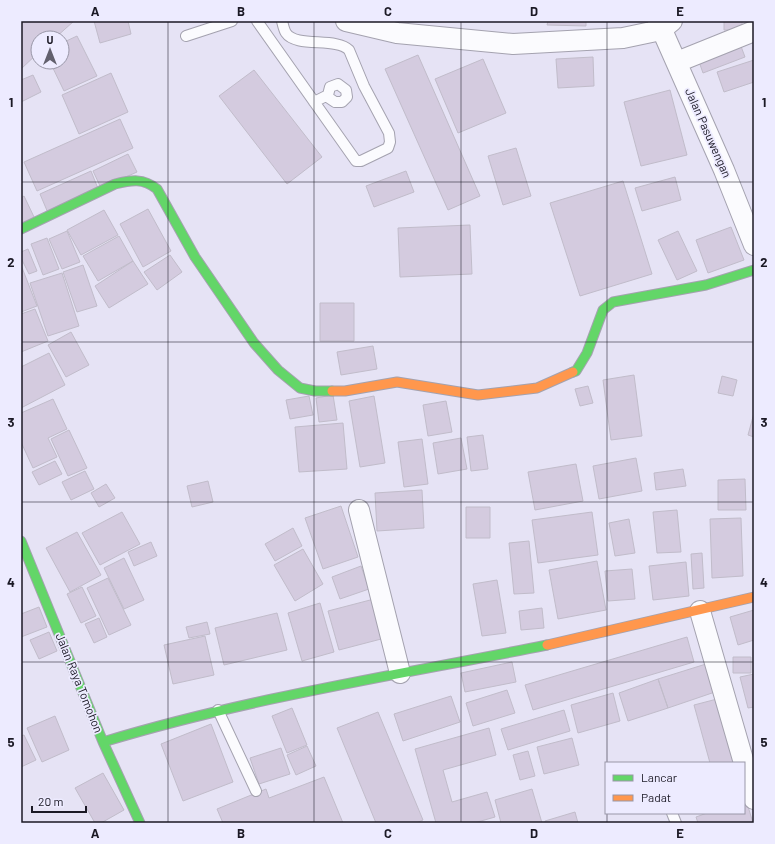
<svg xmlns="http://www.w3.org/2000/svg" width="775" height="844" font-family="Barlow,sans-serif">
<rect width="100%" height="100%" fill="#e6e3f5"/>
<!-- building -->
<path fill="#d4cbdf" stroke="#c1bcca" d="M21,21H74L55,38H38V53L21,69Z
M94,21H128L131,34L100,43Z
M548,21H586V26L547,25Z
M724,21H742V30H724Z
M77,36L97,76L64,91L50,62H62V43Z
M739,41L745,57L703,73L697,56Z
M418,55L480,196L448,210L385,69Z
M593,57L594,86L558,88L556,59Z
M483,59L506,113L458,133L435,79Z
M754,60V82L724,92L717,72Z
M254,70L322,157L287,184L219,96Z
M111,73L128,112L79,134L62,95Z
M33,75L41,92L21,102V80Z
M670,90L687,155L641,166L624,102Z
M120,119L133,148L37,191L24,162Z
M516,148L531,196L503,205L488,156Z
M128,154L137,172L101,188L93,171Z
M91,171L99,191L48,213L40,194Z
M406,171L414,192L374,207L366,186Z
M675,177L681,200L642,211L635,188Z
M623,181L652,274L580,296L550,203Z
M24,196L35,219L21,225V198Z
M148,209L171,251L143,267L120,224Z
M104,210L118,235L81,255L67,230Z
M470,225L472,274L400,277L398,228Z
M731,227L744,260L708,273L696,240Z
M67,231L80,262L62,269L49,239Z
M678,231L697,271L677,280L658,240Z
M119,236L133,261L98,281L83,256Z
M47,238L59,269L43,275L31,244Z
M28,249L37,271L29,274L21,258V252Z
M170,255L182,272L157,290L144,272Z
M133,261L148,284L109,308L95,286Z
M21,265L37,306L21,312Z
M83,265L97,306L77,312L63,272Z
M62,273L79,326L48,336L30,283Z
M320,303H354V341H320Z
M35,309L48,341L21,352V314Z
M71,332L89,365L66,377L48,345Z
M373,346L377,369L341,375L337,352Z
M49,353L65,385L21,408V367Z
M634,375L642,436L611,440L603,380Z
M722,376L737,380L733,396L718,393Z
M588,386L593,403L580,406L575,389Z
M333,395L337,420L319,422L316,398Z
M309,396L313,415L290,419L286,400Z
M374,396L385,463L360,467L349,401Z
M53,399L67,429L48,438L57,457L33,468L21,442V413Z
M446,401L452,432L428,436L423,405Z
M754,413V437L748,435Z
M343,423L347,469L299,472L295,427Z
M69,430L87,468L68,476L51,439Z
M483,435L488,469L471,471L467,437Z
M461,438L467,469L438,474L433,443Z
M422,439L428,484L404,487L398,442Z
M636,458L642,491L599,499L593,466Z
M55,461L62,474L39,485L32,472Z
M576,464L583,501L535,510L528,472Z
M683,469L686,486L656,490L654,473Z
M85,471L94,489L71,500L62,482Z
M745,479L746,510H718V480Z
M208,481L213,502L192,507L187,486Z
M106,484L115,498L99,507L91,493Z
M422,490L424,528L377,531L375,493Z
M341,506L358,557L323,569L305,518Z
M466,507H490V538H466Z
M677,510L681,552L657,553L653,512Z
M122,512L140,544L100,565L82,533Z
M592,512L598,555L538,563L532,520Z
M741,518L743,576L712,578L710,519Z
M629,519L635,553L615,556L609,523Z
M293,528L302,546L275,561L265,544Z
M77,532L101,575L70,592L46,548Z
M529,541L534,593L514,594L509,543Z
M151,542L157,556L134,566L128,552Z
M303,549L323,584L295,601L274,565Z
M702,553L704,588L693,589L691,554Z
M124,558L144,600L124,609L104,568Z
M597,561L606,610L558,619L549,570Z
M686,562L689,596L653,600L649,566Z
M361,566L369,589L340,599L332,577Z
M632,569L635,599L608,601L605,571Z
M108,578L131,625L109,635L87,588Z
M497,580L506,633L482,636L473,584Z
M82,587L96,616L81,623L67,594Z
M374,599L385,638L339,650L328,611Z
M320,603L334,652L302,661L288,613Z
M39,607L47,627L21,637V614Z
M542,608L544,628L521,630L519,611Z
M754,610V640L738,645L730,617Z
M277,613L287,650L224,665L215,628Z
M99,618L107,637L94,643L85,624Z
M207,622L210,634L189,638L186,627Z
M49,632L57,651L39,659L30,640Z
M205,636L214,675L173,684L164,645Z
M687,637L694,662L533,710L525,685Z
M733,657H751V673H733Z
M512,662L516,682L465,692L461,673Z
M706,664L715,692L668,708L658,679Z
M754,674V707L748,708L740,677Z
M658,679L668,708L628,721L619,693Z
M507,690L515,713L473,726L466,703Z
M613,693L620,721L578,733L571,705Z
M451,696L460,722L403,741L394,714Z
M717,699L735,763H710L694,705Z
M292,708L307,745L287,753L272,716Z
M564,710L570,731L508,750L501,729Z
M378,712L423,820L416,823H376L337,728Z
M55,716L69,750L42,762L27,728Z
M211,724L233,782L183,801L161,744Z
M489,728L496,755L443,770L452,802L487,792L495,817L474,823H436L415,749Z
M24,735L36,760L21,767V736Z
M572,738L579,765L544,774L537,747Z
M307,746L316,766L296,775L287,755Z
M281,748L290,774L259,784L250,758Z
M528,751L535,776L520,780L513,755Z
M103,773L124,810L101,823H95L75,788Z
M324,777L343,823H223L217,809L266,789L269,798Z
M532,789L542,823H501L495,800Z
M744,793L753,823H698L696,817L707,813H744Z
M575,812L578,823H545V821Z"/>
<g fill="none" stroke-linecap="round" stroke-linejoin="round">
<!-- lane casing -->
<g stroke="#a4a2af" stroke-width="12">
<path id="lane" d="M257,21L356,161H361L388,148L390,142L389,133L364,86L349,50C336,37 296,48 286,33C284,30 283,25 282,21
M186,36L232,21
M314,102L328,95L330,87L338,84L346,90L347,97L342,102H335L326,96
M218,710L256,791
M672,813L676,823"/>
</g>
<!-- street casing -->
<g stroke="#a4a2af" stroke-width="22">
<path id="street" d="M346,21L397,33L513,44L623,38L661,30L672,21
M658,21L724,170L754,245
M677,62L754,31
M359,510L400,673
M700,611L744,763
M744,763L754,799"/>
</g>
<!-- fast casing -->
<g stroke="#a4a2af" stroke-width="11">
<path id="fast" d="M21,229L115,184C132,180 143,178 157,189L195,257L254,343L278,370L300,388L315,391H332
M573,372L576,371L587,353L603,310L613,302L706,285L754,270
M21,541L103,742L140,823
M103,742C248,698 398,675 547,645"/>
</g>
<!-- slow casing -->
<g stroke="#a4a2af" stroke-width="11">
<path id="slow" d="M332,391H345L397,382L478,395L537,388L573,372
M547,645L754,597"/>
</g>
<!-- lane -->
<use href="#lane" stroke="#fbfbfe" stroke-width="10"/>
<!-- street -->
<use href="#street" stroke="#fbfbfe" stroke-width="20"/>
<!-- fast -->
<use href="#fast" stroke="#63d668" stroke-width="9"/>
<!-- slow -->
<use href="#slow" stroke="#ff974d" stroke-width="9"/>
</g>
<!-- grid -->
<path fill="none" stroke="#1b1925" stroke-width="1" stroke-opacity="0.55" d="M168,21V823M314,21V823M461,21V823M607,21V763M21,182H754M21,342H754M21,502H754M21,662H754M607,813V823"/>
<g text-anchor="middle" stroke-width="3.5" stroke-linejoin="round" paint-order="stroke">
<!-- street labels -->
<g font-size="12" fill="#1b1925" stroke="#edebff">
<text transform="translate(708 133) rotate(66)" y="4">Jalan Pasuwengan</text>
<text transform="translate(79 683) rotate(68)" y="4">Jalan Raya Tomohon</text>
</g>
</g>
<!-- border -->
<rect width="775" height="844" fill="none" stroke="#edebff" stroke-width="44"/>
<!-- legend -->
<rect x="605" y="762" width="140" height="52" fill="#edebff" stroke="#9997a8"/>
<rect x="613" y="775" width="20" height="6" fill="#63d668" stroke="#9997a8"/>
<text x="641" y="782" font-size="12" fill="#1b1925">Lancar</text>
<rect x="613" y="795" width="20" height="6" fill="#ff974d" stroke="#9997a8"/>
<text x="641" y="802" font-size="12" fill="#1b1925">Padat</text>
<!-- north arrow -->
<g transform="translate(50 50)"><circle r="19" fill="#edebff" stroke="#9997a8"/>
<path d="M0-3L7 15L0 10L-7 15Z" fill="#62606e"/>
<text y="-6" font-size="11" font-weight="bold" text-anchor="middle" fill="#1b1925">U</text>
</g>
<!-- scale -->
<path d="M32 806v6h54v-6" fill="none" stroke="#1b1925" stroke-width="2"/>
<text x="38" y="806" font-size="12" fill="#1b1925" stroke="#edebff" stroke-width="3" paint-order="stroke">20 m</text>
<rect x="22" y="22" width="731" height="800" fill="none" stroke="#1b1925" stroke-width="1.5"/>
<g font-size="13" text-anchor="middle" font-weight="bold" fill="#1b1925">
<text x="95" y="16">A</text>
<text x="241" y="16">B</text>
<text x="388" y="16">C</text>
<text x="534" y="16">D</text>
<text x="680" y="16">E</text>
<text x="11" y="107">1</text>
<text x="764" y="107">1</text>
<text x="11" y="267">2</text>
<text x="764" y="267">2</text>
<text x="11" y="427">3</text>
<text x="764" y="427">3</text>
<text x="11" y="587">4</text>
<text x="764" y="587">4</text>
<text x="11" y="747">5</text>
<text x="764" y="747">5</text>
<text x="95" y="838">A</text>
<text x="241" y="838">B</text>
<text x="388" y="838">C</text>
<text x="534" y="838">D</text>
<text x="680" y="838">E</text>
</g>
</svg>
